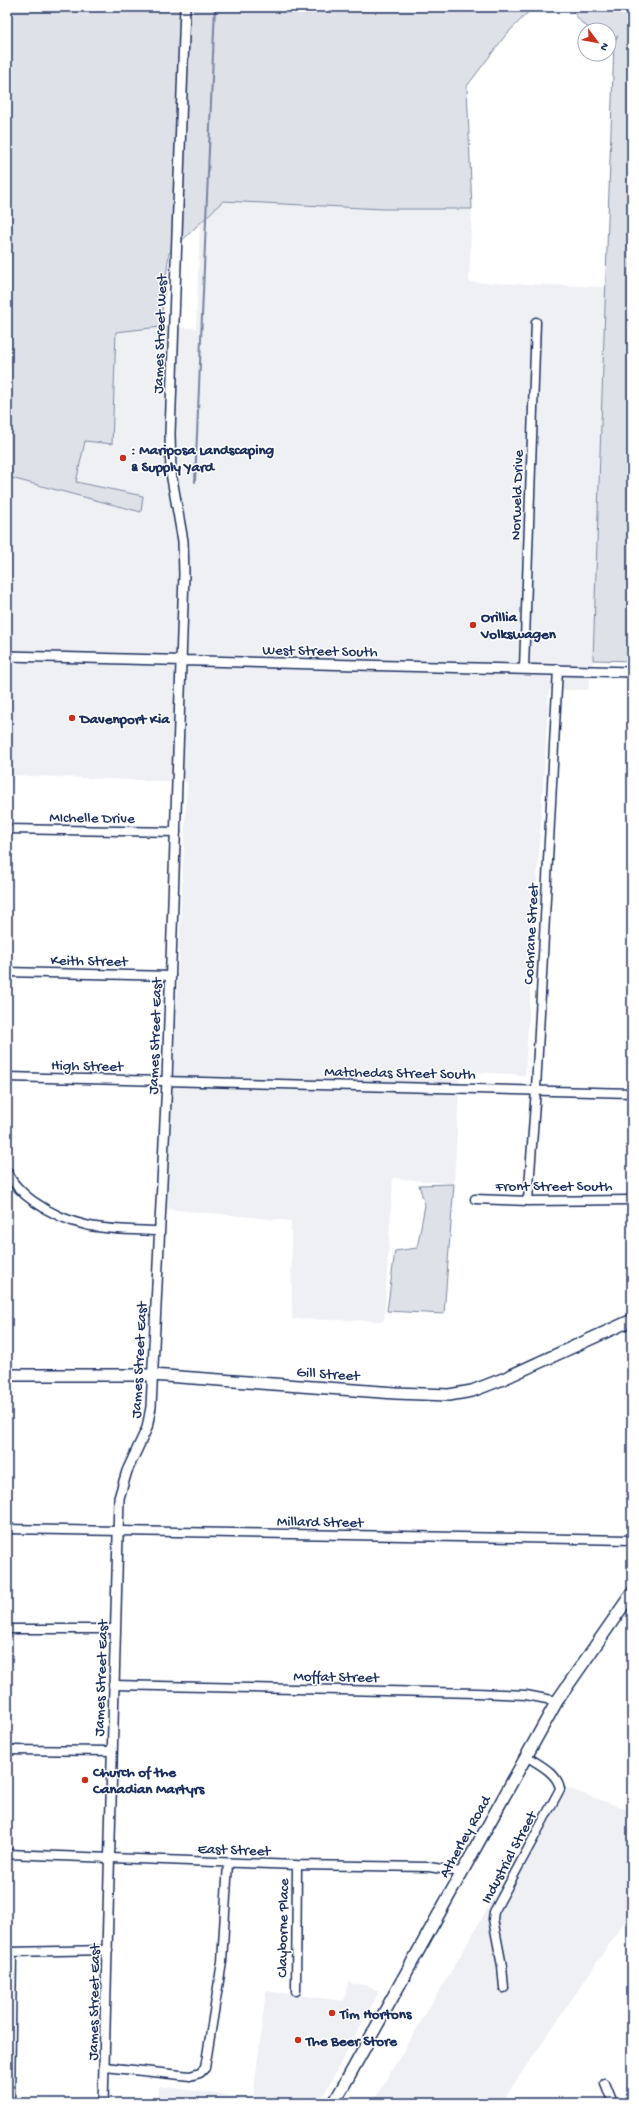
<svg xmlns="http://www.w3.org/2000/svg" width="639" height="2110" font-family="'Gochi Hand',sans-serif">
<rect width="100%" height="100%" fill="#fff"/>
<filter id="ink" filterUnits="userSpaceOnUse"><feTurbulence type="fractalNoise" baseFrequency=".025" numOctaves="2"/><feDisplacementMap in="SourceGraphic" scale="8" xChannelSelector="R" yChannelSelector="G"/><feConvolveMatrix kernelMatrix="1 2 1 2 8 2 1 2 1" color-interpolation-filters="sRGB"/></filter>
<g filter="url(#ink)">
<!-- built -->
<path fill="#eff0f4" d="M223,200L383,209H472L469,282L606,287L594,654L588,690H549L525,1075L460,1071L454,1184L393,1178L384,1321L292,1319L291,1221L167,1209L187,782L7,775V477L141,512L143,496L76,482L85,441L112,444L116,331L160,327L196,328L200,222Z
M558,1785L632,1811V1911L501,2103H372L462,1953Z
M348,1983L365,1985L379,1992L319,2103H158L159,2086L253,2099L266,1991L344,2001Z"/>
<!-- green -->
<path fill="#dee1e7" stroke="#7c88a2" d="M7,7H533L505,36L467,86L472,209H383L223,201L169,253L160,327L116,332L112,444L85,441L76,482L143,496L141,512L7,477Z
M571,7H632V661L593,660L614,42L618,36L609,41V30C587,30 582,27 571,7Z
M454,1184L444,1314L387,1311L395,1251L417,1248L425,1205L419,1185Z"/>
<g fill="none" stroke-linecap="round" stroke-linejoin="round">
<!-- stream -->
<path stroke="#77839f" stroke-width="2" d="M195,482L215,7"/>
<!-- minor casing -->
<g stroke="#1b2f5e" stroke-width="11">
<path id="minor" d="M524,668L536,322
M7,829L176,832
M7,972L171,976
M7,1077L632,1093
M7,1171C11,1182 23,1194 33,1201C76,1231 108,1229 158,1231
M475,1199L528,1201L632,1200
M528,1201L536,1089L558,669
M7,1529L632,1540
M7,1629H115
M113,1685L477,1693L526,1695L557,1701
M7,1750L112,1751
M7,1854L297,1865L429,1867L461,1872
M8,1952L108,1950
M504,1988L502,1966L493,1919L494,1912L560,1789C558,1773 538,1764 526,1756
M296,1991L297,1865
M105,2067L190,2076L200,2073L205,2068L222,1962L228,1863
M605,2083L613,2103
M10,2103L12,1952"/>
</g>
<!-- tertiary casing -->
<g stroke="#1b2f5e" stroke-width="12">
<path id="tertiary" d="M7,656L632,672
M103,2103L119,1498L127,1471L147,1428L151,1407L167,1081L184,574L183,541L171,473L170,434L185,7"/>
</g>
<!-- secondary casing -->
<g stroke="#1b2f5e" stroke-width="14">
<path id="secondary" d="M7,1375H152L395,1393L449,1395L472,1391L503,1379L632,1320
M334,2103L557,1701L632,1593"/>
</g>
<!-- minor -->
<use href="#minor" stroke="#fff" stroke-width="8"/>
<!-- tertiary -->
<use href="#tertiary" stroke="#fff" stroke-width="9"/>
<!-- secondary -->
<use href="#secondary" stroke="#fff" stroke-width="11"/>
</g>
</g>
<!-- markers -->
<g fill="#c8321e" stroke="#fff" stroke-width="1.5">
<circle cx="123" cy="458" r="4"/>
<circle cx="473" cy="625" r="4"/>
<circle cx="72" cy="718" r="4"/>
<circle cx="85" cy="1780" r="4"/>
<circle cx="332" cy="2013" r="4"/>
<circle cx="298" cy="2040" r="4"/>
</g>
<g text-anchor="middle" stroke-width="3" stroke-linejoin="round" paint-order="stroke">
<!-- street labels -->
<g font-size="15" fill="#1b2f5e" stroke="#fff">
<text transform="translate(159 334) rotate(-88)" y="5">James Street West</text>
<text transform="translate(516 495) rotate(-88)" y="5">Norweld Drive</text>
<text transform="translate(320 650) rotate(1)" y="5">West Street South</text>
<text transform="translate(92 817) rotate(1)" y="5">MIchelle Drive</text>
<text transform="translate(530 934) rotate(-87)" y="5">Cochrane Street</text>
<text transform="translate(89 960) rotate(1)" y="5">Keith Street</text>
<text transform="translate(154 1036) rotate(-88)" y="5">James Street East</text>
<text transform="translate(87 1065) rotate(1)" y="5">High Street</text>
<text transform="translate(400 1072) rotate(1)" y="5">Matchedas Street South</text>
<text x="554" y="1190">Front Street South</text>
<text transform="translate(138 1360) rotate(-87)" y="5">James Street East</text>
<text transform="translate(328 1373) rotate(4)" y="5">Gill Street</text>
<text transform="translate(320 1521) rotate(1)" y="5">Millard Street</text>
<text transform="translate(336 1676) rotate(1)" y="5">Moffat Street</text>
<text transform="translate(100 1678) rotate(-88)" y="5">James Street East</text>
<text transform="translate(464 1836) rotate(-61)" y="5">Atherley Road</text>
<text transform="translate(234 1849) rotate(2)" y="5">East Street</text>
<text transform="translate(508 1857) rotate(-62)" y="5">Industrial Street</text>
<text transform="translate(282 1928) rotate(-89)" y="5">Clayborne Place</text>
<text transform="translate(93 2002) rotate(-89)" y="5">James Street East</text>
</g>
<!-- poi labels -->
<g font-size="15" font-weight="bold" fill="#1b2f5e" stroke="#fff" text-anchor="start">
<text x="131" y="454">: Mariposa Landscaping<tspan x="131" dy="17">&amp; Supply Yard</tspan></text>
<text x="481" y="621">Orillia<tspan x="481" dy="17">Volkswagen</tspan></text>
<text x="80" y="723">Davenport Kia</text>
<text x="93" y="1776">Church of the<tspan x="93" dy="17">Canadian Martyrs</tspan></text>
<text x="340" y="2018">Tim Hortons</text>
<text x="306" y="2045">The Beer Store</text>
</g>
</g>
<!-- margin -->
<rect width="639" height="2110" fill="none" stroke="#fff" stroke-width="24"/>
<rect x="12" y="12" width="615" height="2086" fill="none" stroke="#1b2f5e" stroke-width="1.5" filter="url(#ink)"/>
<!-- north arrow -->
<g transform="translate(597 42) rotate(122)"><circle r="19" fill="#ffffff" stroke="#a4acbf"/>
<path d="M0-3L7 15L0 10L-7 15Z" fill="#c8321e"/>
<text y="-6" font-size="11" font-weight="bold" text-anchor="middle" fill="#1b2f5e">N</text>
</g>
</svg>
